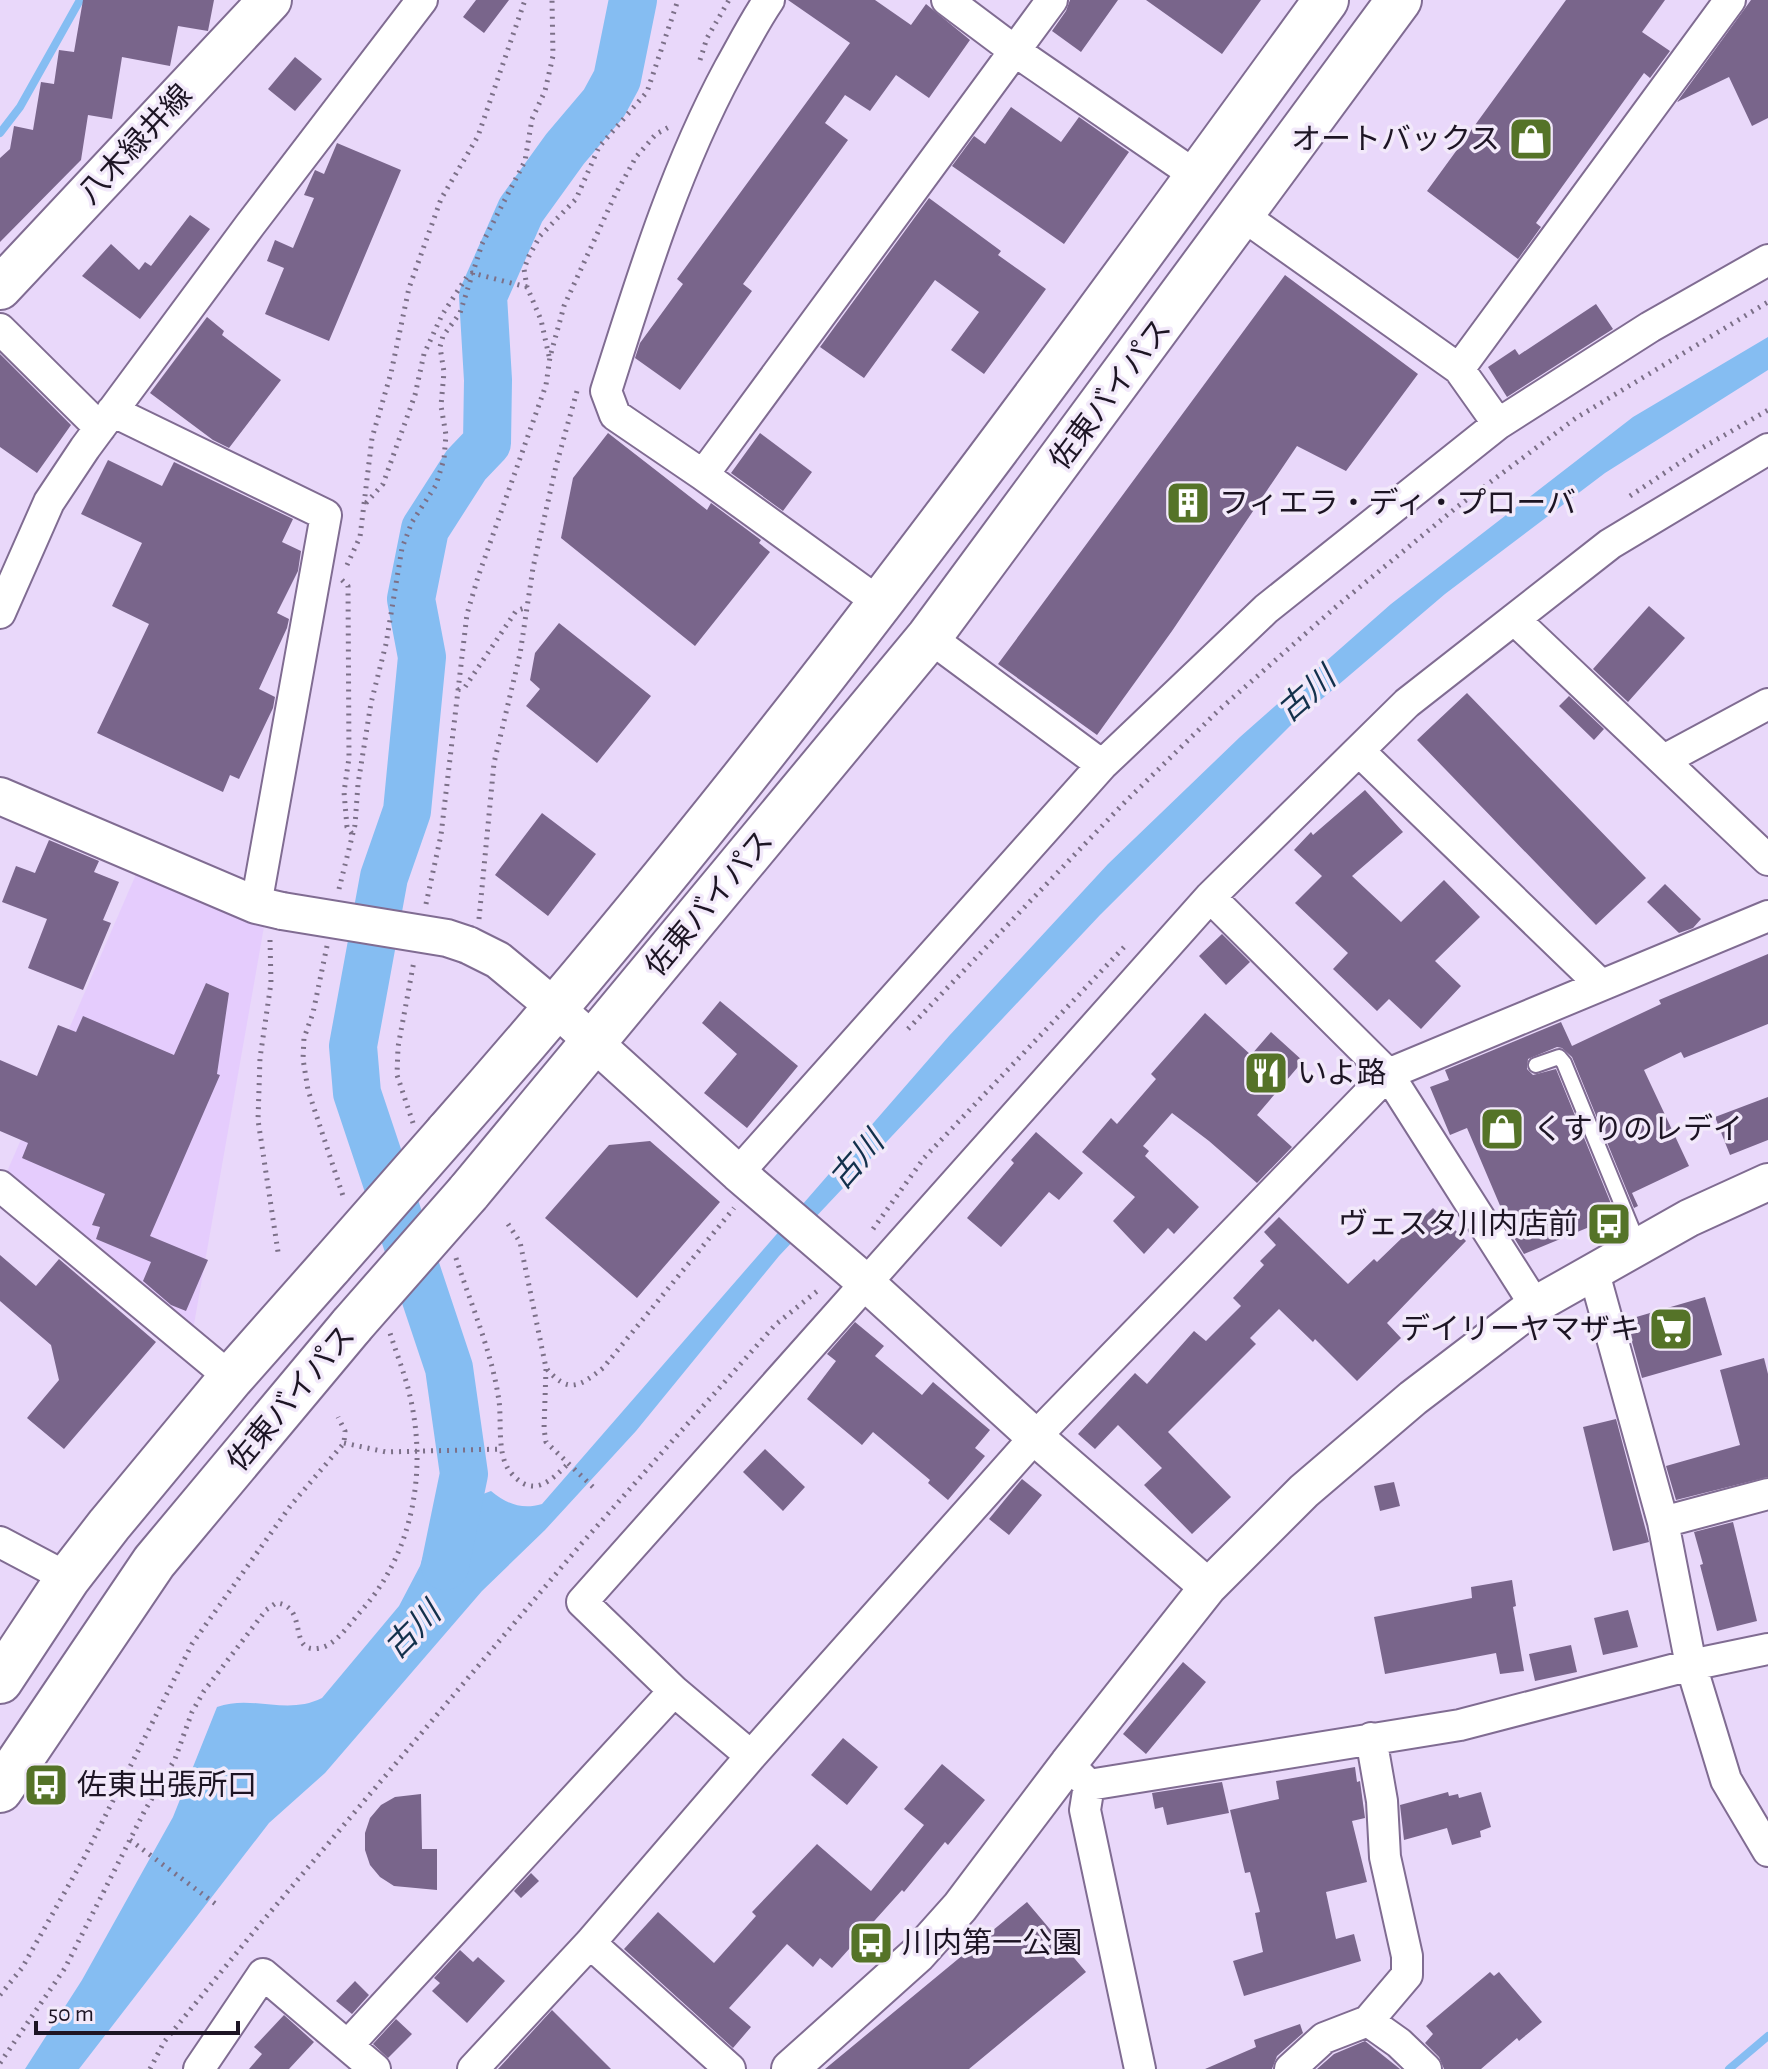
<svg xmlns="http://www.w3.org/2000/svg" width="1768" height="2069" font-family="'Alegreya Sans','Noto Sans JP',sans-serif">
<rect width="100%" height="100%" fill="#e9d8fa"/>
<!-- built -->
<path fill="#e5ccfd" d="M137,872L265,921L193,1330L6,1174Z"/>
<!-- water -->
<path fill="#85bdf2" d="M1768,337V370L1605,473L1445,594L1290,726L1100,915L779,1256L636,1431L545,1530L482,1591L325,1773L269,1823L79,2069H25L82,1980L173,1817L217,1707C252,1694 286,1716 322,1698L399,1606L420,1566L438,1511L491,1491C507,1504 522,1510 542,1504L949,1036L1108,864L1240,737L1391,604L1633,417Z"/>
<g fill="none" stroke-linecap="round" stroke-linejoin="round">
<!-- stream -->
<path stroke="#85bdf2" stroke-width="8" d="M0,133L20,107L80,0
M1729,2069L1768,2036"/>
<!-- river -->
<path stroke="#85bdf2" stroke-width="48" d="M445,1566L464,1474L449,1368L357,1093L353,1046L384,877L407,811L422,657L411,599L425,529L466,465L487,443L488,380L483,296L521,210L565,149L604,103L617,79L633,0"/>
</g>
<!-- building -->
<path fill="#79658b" d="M83,0H214L208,31L178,26L170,66L122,57L112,119L88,115L81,160L0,242V158L10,149L14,126L33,130L41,82L54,84L59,50L74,52Z
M476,0H509L484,33L463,17Z
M788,0H875L911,25L926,4L970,40L929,98L896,75L870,111L845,95L825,123L848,140L743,284L752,291L680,390L635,358L640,343L683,284L677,279L850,43Z
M1070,0H1118L1081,52L1052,31L1066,11Z
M1146,0H1261L1222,54Z
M1566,0H1665L1642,32L1670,51L1650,78L1644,73L1536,223L1541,227L1518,259L1427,191Z
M1751,0H1768V118L1752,126L1729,77L1677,102Z
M295,57L322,79L295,111L268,89Z
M1011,107L1061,142L1079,117L1129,152L1064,244L952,166L974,136L985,144Z
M337,143L401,170L329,341L265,314L284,268L267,261L275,240L293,248L314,198L304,195L315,170L324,174Z
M929,198L1001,251L998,255L1046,289L984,374L951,350L979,312L935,280L864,378L820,347Z
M190,215L210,229L140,319L82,276L111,244L139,270L145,262L151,266Z
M1285,275L1418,374L1346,471L1297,446L1172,631L1097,735L998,664Z
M1596,304L1613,329L1507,397L1488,367L1515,349L1519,355Z
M207,317L224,331L222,335L281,380L229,448L213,440L150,393Z
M0,354L71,425L37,473L0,447Z
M608,433L707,510L711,503L761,540L759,543L770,552L695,646L561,538L573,478Z
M760,433L812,472L783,511L731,473Z
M108,460L162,486L174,462L293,519L282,542L301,551L298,571L277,613L289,619L287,628L259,689L275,697L273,708L239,779L230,775L223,792L97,733L149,624L112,606L142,543L81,514Z
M1649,606L1685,638L1628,702L1593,669Z
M559,623L651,696L597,763L526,706L540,689L530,680L535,653Z
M1467,693L1646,878L1596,925L1417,740Z
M1569,696L1604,729L1594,740L1559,706Z
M1365,790L1403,832L1352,876L1401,922L1444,880L1480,917L1435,961L1461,986L1421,1029L1389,999L1377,1011L1333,969L1348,953L1295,903L1322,876L1294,850L1311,832L1313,835Z
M542,813L596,854L548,916L495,875Z
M49,840L99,861L94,872L119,882L103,920L111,923L83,990L28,968L47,919L2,902L16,866L35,873Z
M1665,884L1701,919L1693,928L1679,933L1647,902Z
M1222,934L1250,962L1226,985L1199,956Z
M1768,954V1024L1684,1058L1681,1052L1644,1070L1689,1166L1632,1193L1638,1206L1634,1208L1572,1057L1562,1048L1557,1047L1528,1059L1527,1069L1533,1075L1556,1069L1616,1216L1524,1254L1513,1236L1467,1128L1450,1135L1430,1087L1449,1080L1445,1070L1561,1022L1572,1046L1661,1004L1659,1000Z
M206,983L229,993L217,1074L220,1075L150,1236L208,1260L186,1311L171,1305L143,1281L151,1262L96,1239L100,1227L92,1225L105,1194L22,1158L28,1143L0,1131V1060L37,1076L58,1025L76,1032L83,1016L174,1055Z
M720,1001L798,1066L747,1128L704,1093L737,1054L702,1023Z
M1205,1013L1251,1055L1271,1032L1303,1061L1257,1115L1292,1147L1257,1183L1209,1141L1172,1113L1143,1146L1149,1151L1145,1156L1199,1207L1174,1234L1168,1228L1144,1254L1113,1221L1135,1197L1082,1152L1111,1118L1117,1124L1156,1079L1151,1074Z
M1768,1097V1140L1730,1155L1715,1117Z
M1036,1132L1083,1173L1059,1200L1049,1192L1001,1247L967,1218L1014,1163L1011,1160Z
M650,1141L720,1202L637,1298L545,1218L609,1145Z
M1433,1208L1466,1241L1387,1323L1401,1338L1357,1381L1315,1339L1313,1342L1279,1309L1250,1338L1256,1344L1168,1432L1231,1497L1192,1534L1144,1485L1162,1468L1118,1425L1095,1449L1078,1434L1135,1373L1147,1384L1194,1331L1206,1341L1241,1306L1233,1298L1264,1265L1260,1261L1276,1245L1264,1232L1279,1217L1348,1284L1374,1259L1377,1262Z
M0,1255L36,1286L59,1259L156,1342L64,1449L27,1418L59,1380L51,1345L0,1301Z
M1705,1297L1722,1355L1642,1378L1626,1320Z
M855,1322L884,1346L875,1356L922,1395L933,1382L990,1430L975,1448L985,1456L948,1500L928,1483L930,1480L873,1432L862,1445L807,1399L836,1361L827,1354Z
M1764,1358L1768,1374V1477L1676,1500L1666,1466L1740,1445L1720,1370Z
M1616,1419L1649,1542L1613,1551L1583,1427Z
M765,1449L805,1487L783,1511L743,1472Z
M1022,1479L1042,1495L1009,1535L989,1519Z
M1394,1482L1400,1506L1380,1511L1374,1486Z
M1733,1522L1757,1621L1717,1631L1700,1565L1703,1564L1694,1532Z
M1512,1580L1516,1606L1513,1607L1524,1671L1500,1674L1496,1653L1385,1674L1374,1617L1472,1598L1471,1587Z
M1628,1610L1638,1647L1603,1655L1594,1618Z
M1571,1645L1577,1672L1535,1681L1529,1654Z
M1183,1662L1206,1682L1146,1754L1123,1734Z
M843,1738L878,1767L847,1805L811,1775Z
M942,1764L985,1800L948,1845L945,1842L904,1892L902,1890L832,1968L820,1958L813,1967L787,1944L729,2008L751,2027L733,2048L624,1949L658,1912L714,1963L756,1916L752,1912L817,1844L871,1891L924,1825L904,1809Z
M1355,1767L1357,1782L1360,1781L1365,1818L1352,1821L1367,1882L1326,1892L1336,1939L1354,1934L1361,1961L1244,1996L1233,1961L1263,1952L1255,1913L1260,1912L1250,1872L1245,1873L1230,1810L1279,1799L1276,1781Z
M1222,1782L1229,1813L1167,1825L1163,1807L1155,1809L1152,1793Z
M1448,1792L1449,1796L1458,1794L1459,1798L1481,1792L1491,1827L1480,1831L1481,1837L1452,1845L1447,1828L1404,1840L1400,1805Z
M421,1794L422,1849H437V1890L394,1886L380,1877L370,1865L365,1850V1833L370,1818L381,1805L395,1797Z
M531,1873L539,1881L521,1898L514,1891Z
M1027,1902L1086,1972L969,2069H825Z
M460,1950L473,1962L478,1957L505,1981L467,2023L432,1991L440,1983L434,1978Z
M1490,1972L1494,1976L1499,1972L1542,2022L1519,2041L1517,2038L1481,2069H1444L1439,2057L1425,2043L1433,2034L1426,2026Z
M355,1981L369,1995L352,2014L336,2001Z
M552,2010L611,2069H498Z
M284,2015L314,2042L289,2069H249L262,2054L254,2047Z
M396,2019L412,2034L388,2058L373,2044Z
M1300,2024L1303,2033L1277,2056L1272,2069H1205L1256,2047L1254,2040Z
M1365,2041L1400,2069H1317L1334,2054Z"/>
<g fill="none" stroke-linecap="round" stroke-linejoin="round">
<!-- service casing -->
<g stroke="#806c92" stroke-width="18">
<path id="service" d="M1536,1065L1559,1057L1564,1063L1639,1246"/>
</g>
<!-- minor casing -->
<g stroke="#806c92" stroke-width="34">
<path id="minor" d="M769,0C754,22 742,46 729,69C674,171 641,281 606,391L615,415L703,475L881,604
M947,0L1015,51L1198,177
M1242,215L1459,369L1498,424
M0,329L100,428
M1459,369L1730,0
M112,411L326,515L256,905
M703,475L1052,0
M0,613L49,502L85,448L250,225L422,0
M1515,620L1768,860
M929,637L1102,765
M1359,751L1601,985
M1664,760L1768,704
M1210,897L1388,1074L1535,1305
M738,1173L1102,765L1266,609L1498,424L1650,327L1768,260
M0,1186L231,1378
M1594,1273L1663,1522L1691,1665L1726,1780L1768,1851
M1663,1522L1768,1494
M0,1542L68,1578
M751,1756L674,1691L582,1602L1210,897L1407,703L1610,544L1768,449
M1075,1771L1089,1785L1085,1810L1140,2069
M1089,1785L1460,1725L1691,1665L1768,1649
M590,1943L730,2069
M1368,2021L1407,1975V1956L1385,1857L1382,1801L1371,1738
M348,2045L674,1691
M199,2069L263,1974L375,2069
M473,2069L590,1943L751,1756L1035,1437L1388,1074L1768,916
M1290,2069L1324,2038L1368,2021L1399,2043L1426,2069"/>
</g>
<!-- tertiary casing -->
<g stroke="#806c92" stroke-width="40">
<path id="tertiary" d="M0,796L256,905L282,911
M468,945L498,960L557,1009L738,1173L865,1282L1035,1437L1208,1587
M790,2069L918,1954L960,1907L1068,1764L1208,1587L1304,1491L1413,1398L1535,1305L1689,1218L1768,1182"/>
</g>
<!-- secondary casing -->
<g stroke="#806c92" stroke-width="46">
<path id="secondary" d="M0,288L270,0"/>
</g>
<!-- trunk casing -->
<g stroke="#806c92" stroke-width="48">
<path id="trunk" d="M447,1133C764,775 1045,386 1326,0
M468,1193L929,637L1399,0
M0,1681L68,1578L109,1525L231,1378L331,1265
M0,1790L154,1562L352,1325"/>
</g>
<!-- path -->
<path stroke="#7c7088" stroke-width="5" stroke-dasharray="2 6" stroke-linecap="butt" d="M700,60L707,38L729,0
M549,356L541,320L527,287L524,269L529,256L540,236L576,199L599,147L647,92L678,0
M1630,496L1702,448L1768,410
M366,503L383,484L415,395L424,354L442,315L468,275L472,273L527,287
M347,565L360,537L372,438L391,373L409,288L441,199L478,136L525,0
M342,580L348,586L349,758L344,792L347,827L353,835
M458,690L465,687L516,611L527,607
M339,889L355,825L358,784L371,703L386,644L402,548L412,522L436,485L444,459L446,435L441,406L444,372L440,347L443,336L460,313L482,244L525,161L532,119L545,91L553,56L552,0
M426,904L441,835L467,614L478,577L546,385L550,357L564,306L615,195L636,157L656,134L671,126
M479,919L494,763L520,654L533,568L556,466L577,391
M270,940L271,983L260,1058L258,1120L278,1252
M327,946L313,1013L304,1038L303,1059L308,1090L344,1199
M908,1029L1124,803L1220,709L1338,605L1457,507L1576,418L1768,302
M413,1123L397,1075L398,1047L414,961
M508,1224L520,1242L546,1368C568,1394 579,1387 603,1368L734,1208
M873,1229L924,1158L1127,944
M456,1258C471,1305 492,1352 499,1401C502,1423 496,1457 512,1474C534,1499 551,1480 568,1464
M546,1369L544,1429L546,1442L595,1489
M344,1443L386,1452L503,1449
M130,1840L217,1905
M0,1995L22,1968L84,1858L192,1644L291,1505L344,1443L345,1431L338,1417
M0,2063L65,1968L144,1812L175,1759L192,1712L204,1691L266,1610L276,1603C310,1606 286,1655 320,1648C336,1645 351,1622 361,1611C414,1552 428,1468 409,1392C404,1372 396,1352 390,1333
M150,2069L164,2042L256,1929L582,1543L775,1325L821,1288"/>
<!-- service -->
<use href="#service" stroke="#fff" stroke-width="14"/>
<!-- minor -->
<use href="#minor" stroke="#fff" stroke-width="30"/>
<!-- tertiary -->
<use href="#tertiary" stroke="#fff" stroke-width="36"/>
<!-- secondary -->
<use href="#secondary" stroke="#fff" stroke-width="42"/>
<!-- trunk -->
<use href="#trunk" stroke="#fff" stroke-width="44"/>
<!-- tertiary-bridge casing -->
<g stroke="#806c92" stroke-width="40" stroke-linecap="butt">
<path id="tertiary-bridge" d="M282,911L447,938L468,945"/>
</g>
<!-- trunk-bridge casing -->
<g stroke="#806c92" stroke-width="48" stroke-linecap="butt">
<path id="trunk-bridge" d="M331,1265L447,1133
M352,1325L468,1193"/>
</g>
<!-- tertiary-bridge -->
<use href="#tertiary-bridge" stroke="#fff" stroke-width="36"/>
<!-- trunk-bridge -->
<use href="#trunk-bridge" stroke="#fff" stroke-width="44"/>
</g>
<!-- icons -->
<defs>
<g id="shop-square" transform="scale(2.3)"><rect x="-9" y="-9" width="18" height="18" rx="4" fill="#557328" stroke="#f2e9fa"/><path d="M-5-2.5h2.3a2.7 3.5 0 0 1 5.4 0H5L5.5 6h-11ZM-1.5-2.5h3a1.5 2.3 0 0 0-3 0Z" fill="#fff"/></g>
<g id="building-square" transform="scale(2.3)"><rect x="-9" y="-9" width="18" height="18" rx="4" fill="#557328" stroke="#f2e9fa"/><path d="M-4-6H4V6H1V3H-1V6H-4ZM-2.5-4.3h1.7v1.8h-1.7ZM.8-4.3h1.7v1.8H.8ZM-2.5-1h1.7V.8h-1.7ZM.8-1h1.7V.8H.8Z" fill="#fff"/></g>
<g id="restaurant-square" transform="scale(2.3)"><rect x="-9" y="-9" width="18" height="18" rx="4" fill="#557328" stroke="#f2e9fa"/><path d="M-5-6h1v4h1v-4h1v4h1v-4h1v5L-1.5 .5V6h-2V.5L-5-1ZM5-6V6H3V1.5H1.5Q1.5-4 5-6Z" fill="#fff"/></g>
<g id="bus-square" transform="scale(2.3)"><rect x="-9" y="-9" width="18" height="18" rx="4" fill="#557328" stroke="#f2e9fa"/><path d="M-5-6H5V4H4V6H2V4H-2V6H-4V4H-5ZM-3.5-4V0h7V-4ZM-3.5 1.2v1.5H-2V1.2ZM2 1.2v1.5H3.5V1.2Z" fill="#fff"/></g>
<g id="supermarket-square" transform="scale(2.3)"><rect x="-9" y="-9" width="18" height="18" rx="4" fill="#557328" stroke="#f2e9fa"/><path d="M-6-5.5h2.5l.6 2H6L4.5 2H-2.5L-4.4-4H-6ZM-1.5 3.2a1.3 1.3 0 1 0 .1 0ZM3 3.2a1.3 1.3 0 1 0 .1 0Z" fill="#fff"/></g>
</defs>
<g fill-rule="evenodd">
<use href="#shop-square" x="1531" y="139"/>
<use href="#building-square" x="1188" y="503"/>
<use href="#restaurant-square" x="1266" y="1073"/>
<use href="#shop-square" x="1502" y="1129"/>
<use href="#bus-square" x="1609" y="1224"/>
<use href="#supermarket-square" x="1671" y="1329"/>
<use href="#bus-square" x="46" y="1785"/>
<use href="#bus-square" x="871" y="1943"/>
</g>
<g text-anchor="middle" stroke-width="7" stroke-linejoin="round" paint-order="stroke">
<!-- poi labels -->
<g font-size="30" fill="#1d1524" stroke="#f2e9fa" text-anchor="start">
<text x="1500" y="149" text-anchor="end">オートバックス</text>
<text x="1219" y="513">フィエラ・ディ・プローバ</text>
<text x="1297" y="1083">いよ路</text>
<text x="1533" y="1139">くすりのレデイ</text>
<text x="1578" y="1234" text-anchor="end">ヴェスタ川内店前</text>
<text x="1640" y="1339" text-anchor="end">デイリーヤマザキ</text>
<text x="77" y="1795">佐東出張所口</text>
<text x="902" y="1953">川内第一公園</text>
</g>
<!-- street labels -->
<g font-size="30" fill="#1d1524" stroke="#f2e9fa">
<text transform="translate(135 144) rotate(-47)" y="10">八木緑井線</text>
<text transform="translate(1110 394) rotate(-53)" y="10">佐東バイパス</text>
<text transform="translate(709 903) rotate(-50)" y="10">佐東バイパス</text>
<text transform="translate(291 1398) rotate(-50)" y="10">佐東バイパス</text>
</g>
<!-- water labels -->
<g font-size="32" font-style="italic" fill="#13314c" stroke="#f2e9fa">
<text transform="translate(1306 694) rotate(-41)" y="11">古川</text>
<text transform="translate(856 1160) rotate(-49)" y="11">古川</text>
<text transform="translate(412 1630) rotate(-45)" y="11">古川</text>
</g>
</g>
<!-- scale -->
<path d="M36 2021v12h202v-12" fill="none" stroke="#1d1524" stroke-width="4"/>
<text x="48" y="2021" font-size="24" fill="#1d1524" stroke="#f2e9fa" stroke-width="6" paint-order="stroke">50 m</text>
</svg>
